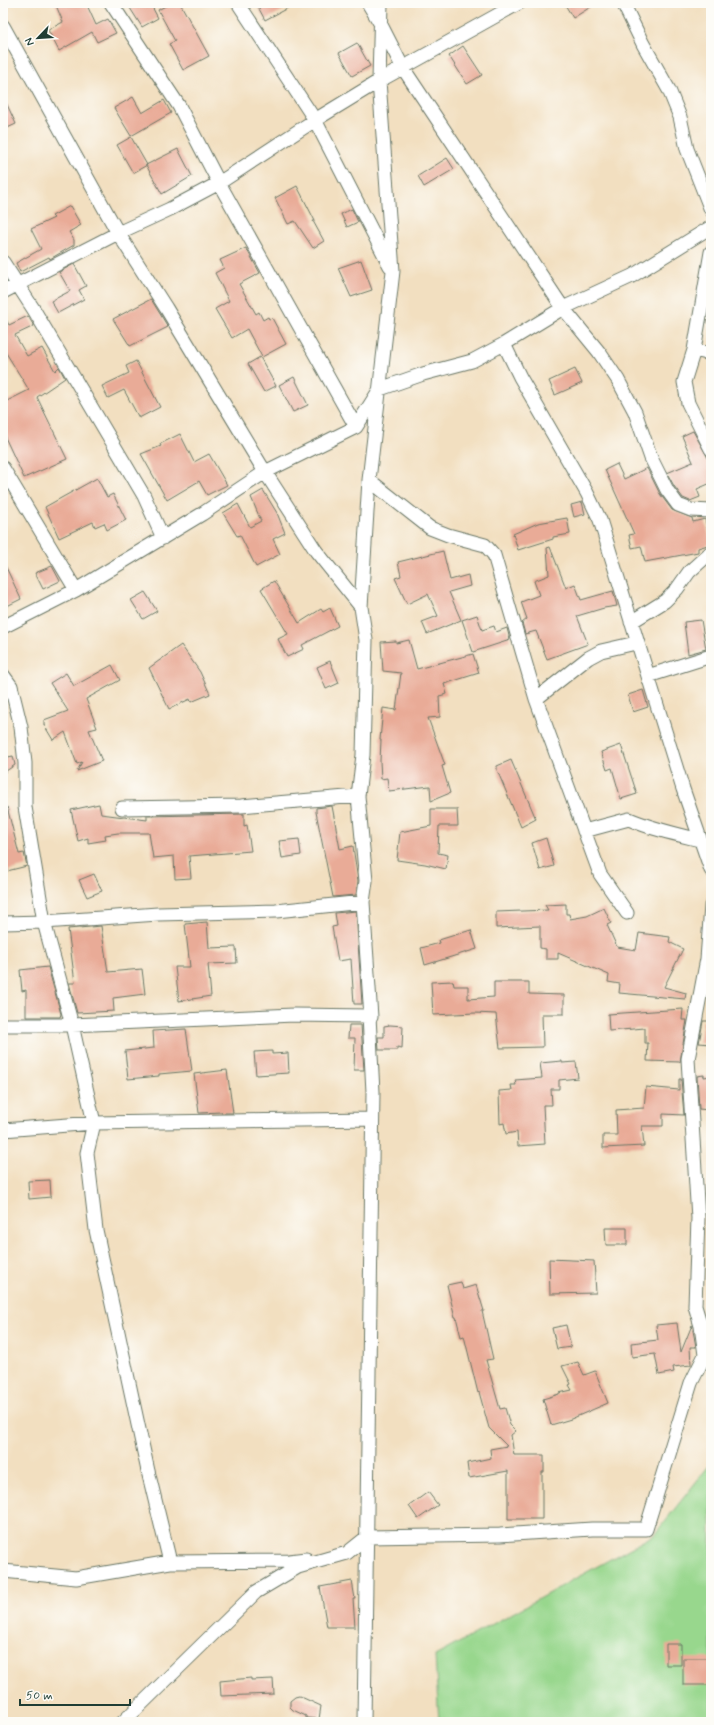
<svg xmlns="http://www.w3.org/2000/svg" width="714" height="1725" font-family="Mynerve,sans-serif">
<rect width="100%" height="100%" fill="#fdfcf7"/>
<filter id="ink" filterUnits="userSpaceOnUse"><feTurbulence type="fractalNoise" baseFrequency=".025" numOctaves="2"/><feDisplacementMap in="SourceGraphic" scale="8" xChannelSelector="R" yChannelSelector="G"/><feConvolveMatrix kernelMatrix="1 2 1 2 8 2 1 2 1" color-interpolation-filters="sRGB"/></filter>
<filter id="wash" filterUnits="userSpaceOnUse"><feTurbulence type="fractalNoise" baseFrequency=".012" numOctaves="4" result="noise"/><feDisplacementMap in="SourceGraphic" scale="16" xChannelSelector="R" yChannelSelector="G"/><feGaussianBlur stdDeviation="0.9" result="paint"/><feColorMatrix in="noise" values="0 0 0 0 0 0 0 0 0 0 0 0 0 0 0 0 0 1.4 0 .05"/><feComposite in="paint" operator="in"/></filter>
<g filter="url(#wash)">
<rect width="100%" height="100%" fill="#f2dfc0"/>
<!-- green -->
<path fill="#98d78d" stroke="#5c8a60" d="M711,1463V1722H439L435,1656L654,1535Z"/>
<g id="blocks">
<!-- building -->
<path fill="#e9ab97" d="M55,3H86L96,25L108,19L116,33L97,42L92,32L59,51L48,30L63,22Z
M139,3H150L158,18L142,27L130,8Z
M171,3H180L209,56L183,70L169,44L175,41L158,10Z
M264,3H297L265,20L258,7Z
M564,3H597L573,18Z
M357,43L370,66L352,76L339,53Z
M463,46L482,75L467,84L449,56Z
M3,96L16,124L3,130Z
M133,97L142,113L164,100L171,113L131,136L114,108Z
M131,137L147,165L133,173L117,145Z
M178,149L192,176L162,194L146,165Z
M447,158L454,169L424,187L418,176Z
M297,186L315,221H313L324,241L313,248L295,221L288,224L275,198Z
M70,206L81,225L69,232L74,240V245L50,259L49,257L20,272L16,263L41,249L31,229L54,218L52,216Z
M352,209L358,222L347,227L341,214Z
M246,248L260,273L239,284L256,314L259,312L263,320L268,317L269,319L272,318L286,344L262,357L247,329L232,338L215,309L229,301L215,273L224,268L220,260Z
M361,260L372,290L351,297L338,268Z
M74,264L86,286L79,290L84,299L58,313L51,301L70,291L59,272Z
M151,299L168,327L130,346L113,319Z
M3,314L9,325L28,316L34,326L15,335L27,356L42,348L55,371L59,367L65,378L37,397L67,459L24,478L3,433V403L29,390L3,348Z
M260,357L276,386L264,392L248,364Z
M136,361L160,407L139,418L124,390L108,398L102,386L129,373L126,366Z
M575,369L582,383L555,395L549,381Z
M294,377L308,405L293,412L279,385Z
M693,431L707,456L711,469V483L697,489L700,497L690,501L683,498L674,486L667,473L693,462L682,436Z
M180,434L194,462L209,454L227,485L207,495L199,481L167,500L141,454L161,446L160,444Z
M617,464L624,479L647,468L660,494L672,510L692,518L693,522L705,519L711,544L698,548V552L645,562L641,546L632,548L629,535L634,534L605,470Z
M97,478L107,497L113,494L126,520L107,530L104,523L95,527L93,522L59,538L45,507Z
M263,490L277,513L285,533L273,539L280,554L256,567L240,535L237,536L223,513L238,504L250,527L261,521L251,497Z
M582,502L585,514L574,517L571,505Z
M567,518L570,534L553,537V539L518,550L513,534L538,523Z
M550,547L566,588L575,584L581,600L613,591L617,606L604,608L577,616L588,644L547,659L536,631L525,634L522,623L527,619L521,602L539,595L534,581L549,575L547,548Z
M443,551L450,580L468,575L470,586L449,592L461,620L427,634L422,622L438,616L428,594L407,604L395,578L401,576L398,562Z
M3,561L21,599L3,608Z
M52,566L60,581L43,589L35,573Z
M274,581L299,623L321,609L323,612L330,608L338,626L302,645L304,649L287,657L278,639L288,634L261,589Z
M145,592L157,611L143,619L131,600Z
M477,615L482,630L494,626L496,632L507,628L510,640L473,652L462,620Z
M701,620L706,649L688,654L684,622Z
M409,640L417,669L473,654L479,673L444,684L447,694L439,696L440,717L428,718L445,765L442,766L450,793L431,801L430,786L389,791L387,778L381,779L380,761L381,740H380L383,708L396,710L401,673L383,671L381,642L396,641V643Z
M181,645L200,672L210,694L191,702L190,699L169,709L149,668Z
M330,661L339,683L326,689L317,667Z
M112,665L120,680L86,699L97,728L89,730L102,761L77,771L82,762L77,764L65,732L53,740L44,725V720L68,711L50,683L66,673L74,686Z
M643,690L648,707L633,712L628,695Z
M621,745L637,794L621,799L612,768L607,770L601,752Z
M13,756L15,765L3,773V758Z
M511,760L536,819L521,827L497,770V766Z
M99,804L101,814L147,820V816L244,814V826L247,825L251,851L189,856L191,878L175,879L174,856L153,858L149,833H118L105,835L106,840L88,843V838L78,841L71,810Z
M332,806L340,849L353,846L358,881L356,895L333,897L316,812V808Z
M7,807L19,854L24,853L27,866L3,872V808Z
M431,809H457L458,826H439L438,853L448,855L446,869L425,864L397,860L400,832L431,826Z
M546,838L554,866L540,870L532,843Z
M299,839L301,855L282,858L279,841Z
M94,874L102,891L87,897L79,880Z
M566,904V914H569L570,919L587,916L604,908L611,923L607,925L617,947L636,950L639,933L670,937L669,942L683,949L664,987L686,993L685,999L619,993L620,984L608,982L609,975L558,953V959H546V949L540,948V926L496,928V912L548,910L545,905Z
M356,911L362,1004H354L351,959L338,961L332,927L337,926L335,913Z
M207,922L209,948L236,947L237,963L208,964L211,996L179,1001L175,967H190L185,924Z
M101,926L108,972L142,969L145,994L113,998L114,1011L77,1013L69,983H75L68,929Z
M471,930L477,949L425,965L421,948L440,943L439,940Z
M48,967L61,1014L60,1017H26V990L22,991L20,970Z
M453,981L454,986H468V999L494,997V982H529V994L564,995V1014H542L543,1047L500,1048L496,1014L475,1013L433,1015L431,982Z
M683,1009L682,1020H687L680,1062L647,1061L648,1043H645V1028L609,1031L608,1014Z
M703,1021H711V1044L699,1043Z
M349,1025H361L364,1070H354L355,1038H348Z
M390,1025L403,1026L402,1048L397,1047V1050H379L378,1037H384V1026Z
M186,1029L192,1071L159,1074V1076L128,1079L125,1051L154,1048L153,1031Z
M272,1051V1054L288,1053L289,1073L256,1075L254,1052Z
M562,1061V1063L576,1062L578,1078L559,1080V1089H551L552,1105H543L545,1144L518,1146L517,1132L506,1134L504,1123L500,1124L499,1091L512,1090L511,1085H516L515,1080L542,1078L540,1063Z
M227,1070L233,1113H221V1112L199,1113L194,1074Z
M704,1075V1077L711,1076L709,1110L699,1109L697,1076Z
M679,1079H681L684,1115L663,1114V1126H642L644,1146L603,1148V1135H617L616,1110L644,1108L646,1087L679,1090Z
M50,1180L51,1197L29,1199L28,1181Z
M605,1228H627V1245H606Z
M549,1259L594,1261L596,1293L550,1294Z
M461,1282L463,1289L476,1285L484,1311H482L493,1359L486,1360L500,1409L505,1408L510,1425L516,1431L511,1435L514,1455H544V1472H542V1519H508V1471L469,1478L467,1463L491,1458L490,1449L507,1446L489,1428L479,1392L478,1393L464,1336L461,1337L456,1317H455L447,1285Z
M677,1323L681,1352L692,1325L696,1347H690L691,1365L673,1367L674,1372L659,1375L655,1354L632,1357L631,1343L658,1340L656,1325Z
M566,1325L571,1347L557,1349L552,1328Z
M578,1362L584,1375L595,1371L608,1403L571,1419L551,1425L543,1399L559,1394V1393L572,1390L569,1385L571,1384L562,1366Z
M428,1492L438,1505L418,1519L409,1506Z
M352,1581L355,1599H353L355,1627H327L320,1587Z
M666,1644H681V1665H666Z
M683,1658H711V1685H683Z
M251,1678V1680L273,1679L274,1694L221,1696L220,1681Z
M299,1696L321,1706L319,1719L306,1718V1716L293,1710L290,1707V1701L295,1697Z"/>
</g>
</g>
<g filter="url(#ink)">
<use href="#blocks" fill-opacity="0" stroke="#697665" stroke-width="1"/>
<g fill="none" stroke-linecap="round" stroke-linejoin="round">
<!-- street casing -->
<g stroke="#697665" stroke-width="15">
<path id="street" d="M111,3L179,106L219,183L356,427
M238,3L315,120L390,266
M368,3L380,23L403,68L563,308L599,352L618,380L635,412L651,458L667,490L678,505L691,510L711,511
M623,3L643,44L669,90L680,117L687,149L711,210
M3,26L118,233L166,308L265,472L316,551L361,607
M711,252L694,350L684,382L688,403L711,449
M3,262L34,310L144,496L163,538
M3,292L118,233L170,209L219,183L315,120L379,81L519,3
M504,344L520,377L587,493L600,520L648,676
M694,350L711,354
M3,468L76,590
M369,480L430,528L448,535L485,545L494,555L536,699L588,658L601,651L636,643
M631,622L665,601L677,589L689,572L711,552
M3,627L76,590L202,514L265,472L356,427L380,389L423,374L472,361L504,344L563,308L632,276L711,227
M711,656L648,676L683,789L711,870
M3,675L11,686L21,727L25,763V807L44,922L72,1025L94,1123L87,1153L96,1230L148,1471L170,1562
M536,699L600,874L627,913
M122,808L241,806L358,796
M584,831L629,819C652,829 675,834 700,840
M3,923L44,922L158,914L276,911L363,902
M3,1025H72L294,1015L369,1016
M3,1130L94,1123L372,1119
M3,1571L76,1578L170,1562L289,1561L306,1559
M123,1722L256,1592L298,1567L347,1553L367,1537L500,1535L592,1529H646L691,1383L705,1355L701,1326L695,1306L698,1218L688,1059L707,959L711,906
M364,1722L373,1092L369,1016L371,1017L363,902L366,881L358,796L363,755L366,640L361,607L369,480L393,271L379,81L381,3"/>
</g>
<!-- street -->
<use href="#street" stroke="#fff" stroke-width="13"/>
</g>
</g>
<!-- margin -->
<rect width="714" height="1725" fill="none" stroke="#fdfcf7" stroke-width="16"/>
<!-- north arrow -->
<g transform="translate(38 38) rotate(245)" stroke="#fdfcf7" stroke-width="3" paint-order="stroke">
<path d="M0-3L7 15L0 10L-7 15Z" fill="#1f3d34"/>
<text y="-6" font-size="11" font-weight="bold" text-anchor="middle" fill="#1f3d34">N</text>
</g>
<!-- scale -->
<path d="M20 1699v6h110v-6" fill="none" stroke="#1f3d34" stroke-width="2"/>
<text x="26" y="1699" font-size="12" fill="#1f3d34" stroke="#fdfcf7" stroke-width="3" paint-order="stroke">50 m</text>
</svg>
